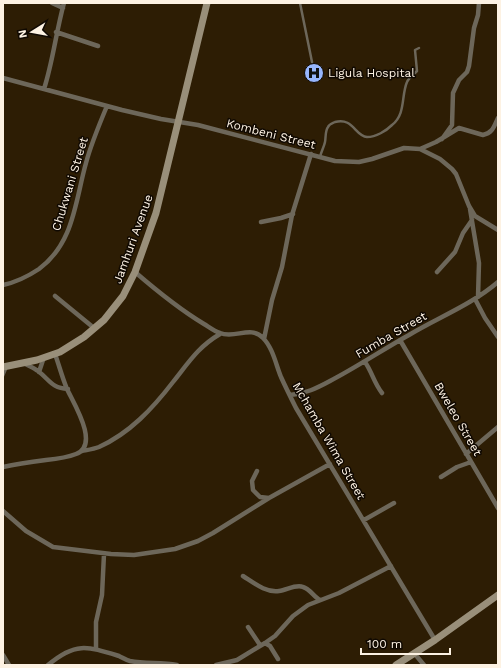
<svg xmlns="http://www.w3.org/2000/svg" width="501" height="668" font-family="'Work Sans',sans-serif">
<rect width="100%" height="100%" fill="#2d1d04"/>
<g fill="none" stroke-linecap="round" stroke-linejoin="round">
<!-- lane -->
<path stroke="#6d675a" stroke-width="2.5" d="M300,3L312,62
M320,157C321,152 324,147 325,142C326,137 325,131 328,127C329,124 333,123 335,122C353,117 355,136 367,137C376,137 386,131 392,125C406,114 401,96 407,82C409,77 413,75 417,71L415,50L419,48
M3,376L6,369"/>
<!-- street -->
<path stroke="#6d675a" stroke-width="4.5" d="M52,3L63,8
M56,32L98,46
M3,78L122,110L161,119L198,125L335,161L359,162L372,159L404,148L420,149L440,159L452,169L456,174L469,206L475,216L498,230
M44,89C53,61 56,32 64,3
M442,139L452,125L453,93L459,80L467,72L469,66L474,28L478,15L479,3
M420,149L436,142L459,128L483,135C493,133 494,126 498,118
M470,209L479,263L478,297
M261,222L281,218L293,214
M135,272C157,291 179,309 204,324C209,327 214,331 220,333C235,339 251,325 263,338C273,348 276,365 281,377C286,388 291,398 296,408L435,640
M437,272L455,252L463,233L472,220
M3,285C17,282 27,277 39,269C74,243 75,202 86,163C91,144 99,125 107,106
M55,296L94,328
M475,299L485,318L498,337
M264,339L272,300L282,267L292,215L311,154
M400,340L498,508
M365,362C372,372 374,383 382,393
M24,363C29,366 34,368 38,371C50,380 51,388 68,389
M39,372L44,357
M290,395C305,394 317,388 330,381C357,367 382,350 409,335C439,317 471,305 498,282
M82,451C87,450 94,449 99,447C130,433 153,408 173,382C189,362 198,347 220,334
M466,454L498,427
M3,467C17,464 31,462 46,460C56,459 66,458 76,454C100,445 74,404 67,389C62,377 59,365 55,354
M257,471L252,481L253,490L260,497L269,498
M441,477L457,467L471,462
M3,511L26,531L53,547L111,554L134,555L175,549L198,541L213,533L269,498L330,464
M364,520L394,503
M243,576C254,583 266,593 279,591C287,590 296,584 303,587C310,589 314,597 320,600
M248,627L260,645
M265,643L270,646L278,659
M96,649V622L102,595L104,554
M414,653L424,665
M3,655L9,665
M48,665C75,642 87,646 119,656C123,658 126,660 130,661C146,664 161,662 177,665
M216,665L237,660L265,643L275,636L293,616L308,605L339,593L391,566"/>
<!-- secondary -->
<path stroke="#998f7a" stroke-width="7" d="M3,367L37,360L60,352L84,337L104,320L123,296L135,272L156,213L207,3
M396,665L435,640L498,595"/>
</g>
<!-- icons -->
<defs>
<g id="hospital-disc" transform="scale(1)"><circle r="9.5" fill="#97b6fd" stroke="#100902"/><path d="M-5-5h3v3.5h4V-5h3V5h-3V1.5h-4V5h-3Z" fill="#111"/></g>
</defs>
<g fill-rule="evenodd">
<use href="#hospital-disc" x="314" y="73"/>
</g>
<g text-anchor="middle" stroke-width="3" stroke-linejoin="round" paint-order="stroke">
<!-- poi labels -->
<g font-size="12" fill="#fdf2e3" stroke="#100902" text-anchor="start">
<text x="328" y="77">Ligula Hospital</text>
</g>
<!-- street labels -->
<g font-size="12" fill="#fdf2e3" stroke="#100902">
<text transform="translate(271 134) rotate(14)" y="4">Kombeni Street</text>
<text transform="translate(70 184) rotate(-73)" y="4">Chukwani Street</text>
<text transform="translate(133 239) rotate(-70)" y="4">Jamhuri Avenue</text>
<text transform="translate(391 335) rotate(-30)" y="4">Fumba Street</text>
<text transform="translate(458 419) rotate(60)" y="4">Bweleo Street</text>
<text transform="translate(329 441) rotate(60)" y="4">Mchamba Wima Street</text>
</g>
</g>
<!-- border -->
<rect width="501" height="668" fill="none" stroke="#fdf2e3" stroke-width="8"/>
<!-- north arrow -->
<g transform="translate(32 32) rotate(259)" stroke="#100902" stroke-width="3" paint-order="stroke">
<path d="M0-3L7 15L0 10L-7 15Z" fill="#fdf2e3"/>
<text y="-6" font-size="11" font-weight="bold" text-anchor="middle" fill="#fdf2e3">N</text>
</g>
<!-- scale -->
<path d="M361 648v6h89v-6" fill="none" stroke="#fdf2e3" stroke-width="2"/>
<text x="367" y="648" font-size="12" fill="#fdf2e3" stroke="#100902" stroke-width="3" paint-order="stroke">100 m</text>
</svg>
